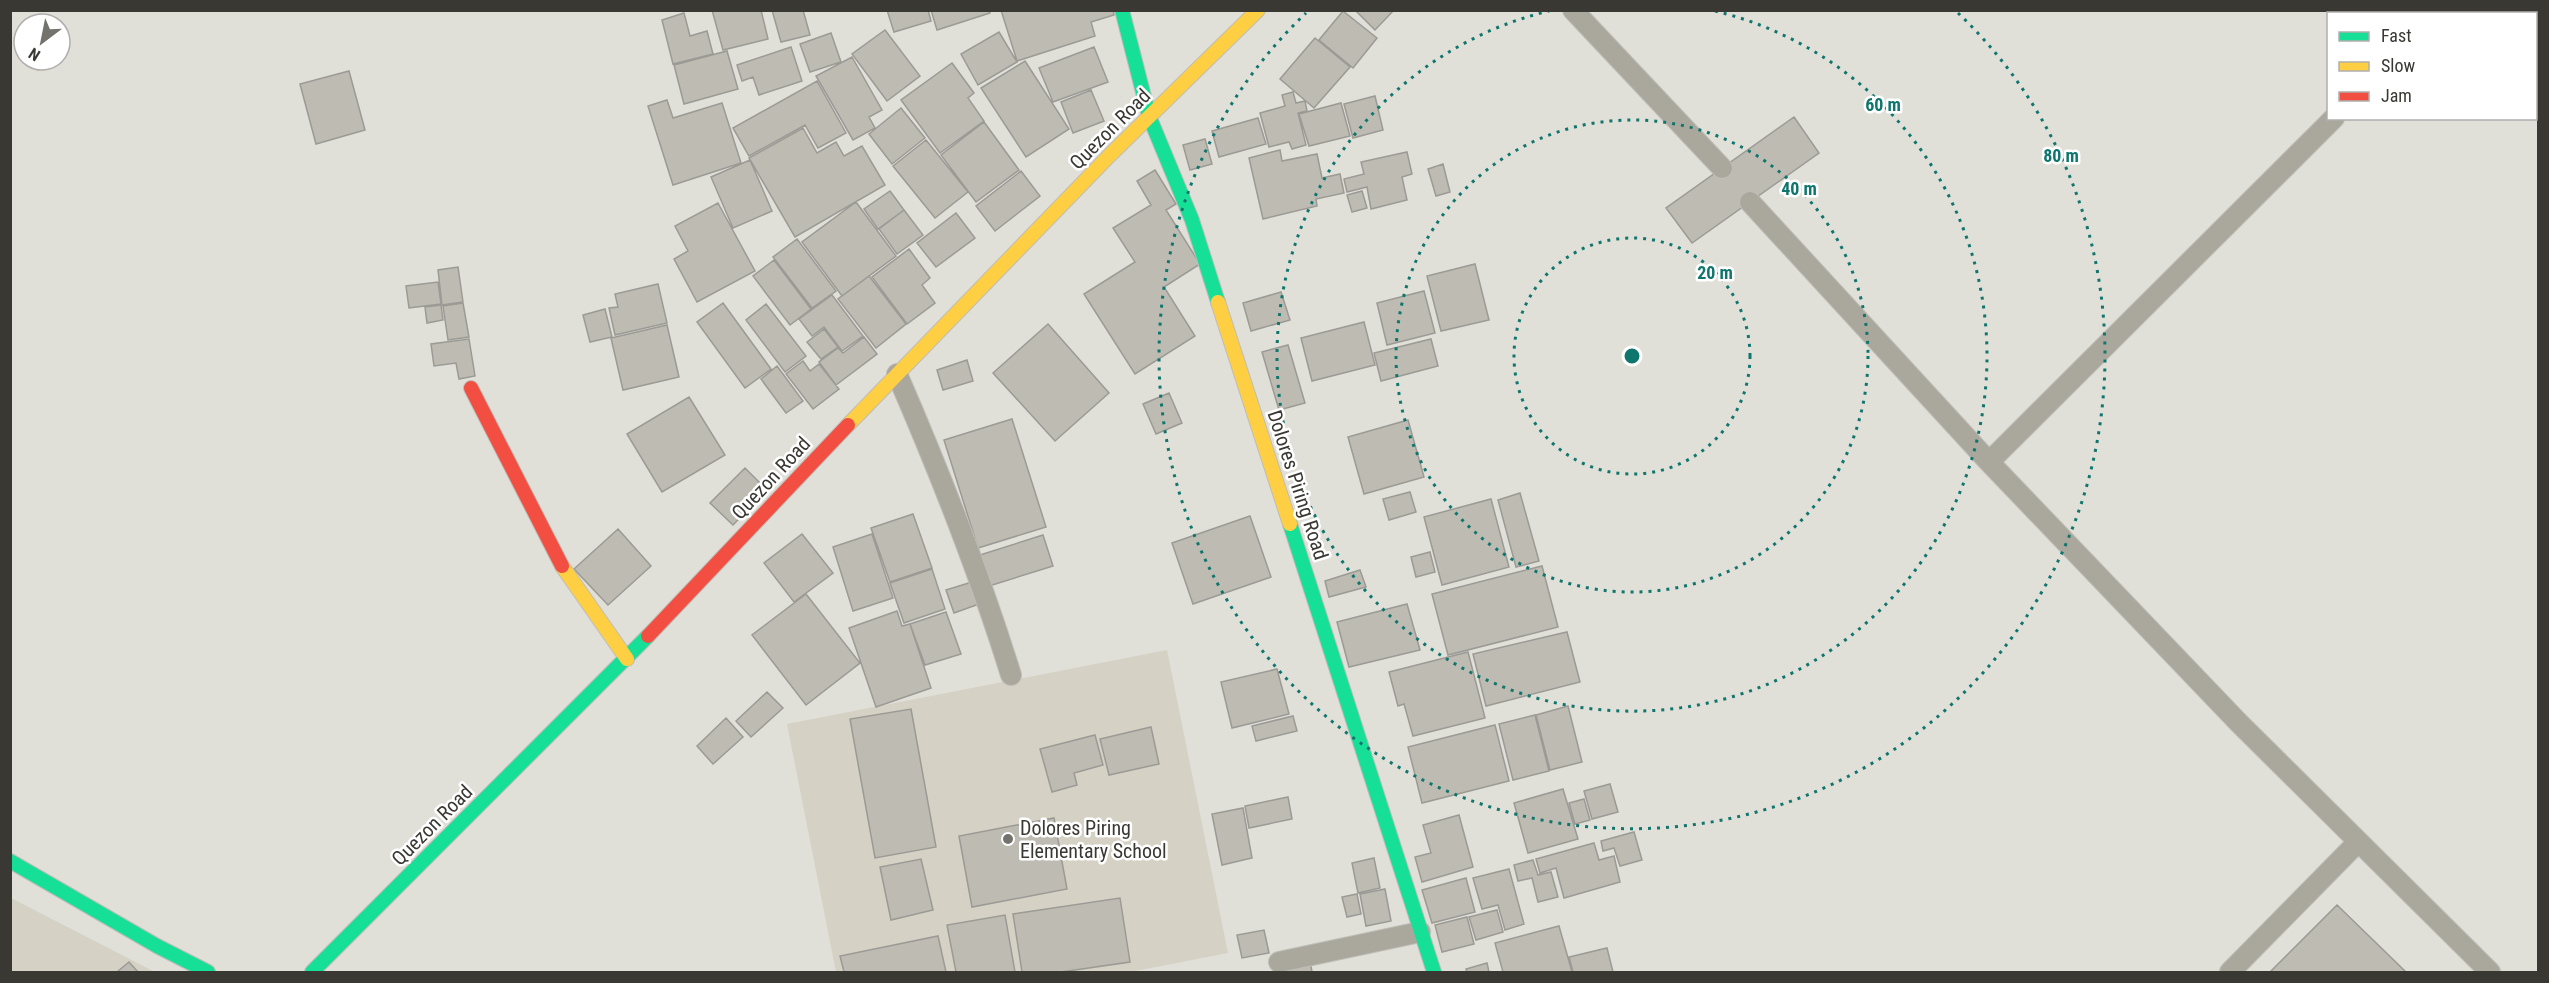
<svg xmlns="http://www.w3.org/2000/svg" width="2549" height="983" font-family="'Roboto Condensed',sans-serif">
<rect width="100%" height="100%" fill="#e0dfd8"/>
<!-- built -->
<path fill="#d5d1c5" d="M1167,650L1228,953L1130,972H836L787,724Z
M11,898L155,972H11Z"/>
<!-- building -->
<path fill="#bebbb2" stroke="#9b9a95" stroke-width="1.5" d="M712,10H761L768,39L723,50Z
M772,10H803L810,35L781,42Z
M887,10H928L931,21L894,32Z
M931,10H989L990,13L937,30Z
M1001,10H1113L1114,15L1091,22L1095,36L1017,61Z
M1355,10H1394L1375,30Z
M1343,11L1377,38L1353,68L1319,40Z
M684,13L690,36L707,31L713,54L673,64L662,20Z
M885,30L920,76L887,101L852,54Z
M999,32L1017,62L978,85L961,54Z
M831,33L841,62L810,72L800,44Z
M1315,38L1350,67L1314,108L1280,79Z
M791,47L802,81L759,95L753,77L742,81L737,65Z
M1094,47L1108,82L1053,102L1039,68Z
M727,51L738,89L684,104L674,65Z
M852,57L882,110L869,117L875,128L853,140L816,76Z
M1025,61L1069,129L1026,157L981,88Z
M952,63L974,93L968,98L984,121L940,153L901,100Z
M349,71L365,130L316,144L300,84Z
M817,81L846,133L818,148L805,125L749,156L733,128Z
M1091,90L1104,121L1073,133L1061,102Z
M1293,92L1296,103L1305,101L1307,111L1298,113L1306,145L1292,149L1289,142L1269,147L1260,113L1285,106L1282,95Z
M1375,96L1383,130L1353,138L1344,104Z
M667,100L673,118L722,103L741,163L673,185L648,106Z
M1341,103L1350,136L1309,146L1299,114Z
M901,108L925,138L892,164L869,134Z
M1794,117L1819,153L1692,243L1666,208Z
M1258,118L1266,144L1219,157L1212,131Z
M984,122L1019,170L976,202L941,155Z
M803,128L817,153L836,142L844,156L862,146L885,185L795,237L749,158Z
M1205,139L1212,164L1190,170L1183,145Z
M926,140L968,192L935,218L893,166Z
M1280,150L1282,161L1317,154L1322,178L1340,174L1344,193L1316,199L1317,206L1263,219L1249,158Z
M1407,152L1412,174L1402,177L1407,200L1371,209L1367,187L1347,192L1344,179L1364,174L1361,162Z
M750,160L772,211L733,228L711,177Z
M1443,164L1450,192L1436,196L1428,169Z
M1155,170L1176,204L1166,210L1200,264L1164,287L1195,336L1135,374L1084,294L1135,262L1113,228L1151,205L1137,181Z
M1021,171L1040,196L995,231L976,206Z
M890,191L904,210L878,229L864,209Z
M1362,191L1367,208L1352,212L1347,195Z
M856,202L896,256L842,296L802,242Z
M718,203L755,271L697,302L674,259L688,251L675,226Z
M904,210L923,235L897,254L879,229Z
M956,213L975,238L936,267L917,243Z
M797,239L836,291L812,308L773,257Z
M909,249L930,278L922,285L935,303L907,324L872,277Z
M774,260L811,309L790,325L753,276Z
M1475,264L1489,320L1441,331L1427,276Z
M458,267L463,302L442,305L438,270Z
M869,276L906,324L876,348L838,299Z
M438,282L441,304L409,308L406,286Z
M658,284L667,323L615,335L609,308L618,307L615,294Z
M1424,291L1435,333L1387,345L1377,303Z
M1281,292L1290,320L1251,331L1243,303Z
M832,295L863,336L842,351L824,327L812,336L799,319Z
M463,303L469,337L448,340L443,306Z
M723,303L771,369L745,388L697,322Z
M766,304L806,356L785,372L746,320Z
M441,305L443,320L427,323L425,307Z
M605,309L612,337L590,342L583,315Z
M1364,322L1375,365L1312,381L1301,338Z
M1048,324L1109,393L1055,441L993,373Z
M667,325L679,377L623,390L611,338Z
M824,329L838,347L821,359L807,342Z
M864,337L877,354L836,385L819,362L838,348L843,353Z
M469,339L475,376L459,379L456,363L434,366L431,344Z
M1431,339L1438,366L1381,381L1374,353Z
M1288,345L1305,403L1279,410L1262,352Z
M967,360L973,381L943,390L937,370Z
M803,361L810,371L819,364L839,389L813,409L786,374Z
M777,366L803,401L786,413L761,379Z
M1169,393L1182,423L1156,434L1143,404Z
M689,397L725,455L662,492L627,434Z
M1012,419L1046,527L978,548L944,440Z
M1408,420L1424,477L1364,494L1348,437Z
M745,468L767,490L733,525L710,503Z
M1410,492L1416,512L1389,520L1383,499Z
M1520,493L1539,561L1516,567L1498,500Z
M1491,499L1509,567L1442,585L1424,517Z
M913,514L932,568L890,582L871,528Z
M1250,516L1271,577L1193,604L1172,543Z
M618,529L651,566L608,605L574,569Z
M802,534L833,573L794,602L764,563Z
M872,534L893,598L853,611L833,547Z
M1043,535L1053,566L989,586L980,555Z
M1430,552L1435,572L1416,577L1411,557Z
M1542,566L1558,627L1448,655L1432,594Z
M932,569L945,609L904,623L890,583Z
M1360,570L1366,587L1329,597L1325,581Z
M972,582L979,604L954,613L946,590Z
M806,594L860,663L806,705L752,635Z
M1407,604L1420,650L1349,667L1337,622Z
M897,611L902,626L910,624L931,688L876,707L849,628Z
M946,612L961,654L925,665L910,624Z
M1567,632L1580,682L1486,706L1473,654Z
M1468,652L1485,718L1413,736L1404,704L1398,706L1389,672Z
M1277,669L1289,714L1232,728L1221,682Z
M767,692L783,708L751,737L736,721Z
M1568,706L1582,762L1550,770L1536,715Z
M911,709L936,847L875,858L850,719Z
M1535,715L1549,771L1513,780L1499,724Z
M1293,716L1297,731L1256,741L1252,726Z
M726,718L743,737L713,764L697,746Z
M1495,725L1509,781L1422,803L1408,747Z
M1151,727L1159,764L1109,775L1100,739Z
M1095,735L1103,765L1074,773L1077,785L1052,792L1040,749Z
M1610,784L1618,812L1592,819L1584,791Z
M1563,789L1578,839L1528,853L1514,803Z
M1288,797L1292,819L1249,828L1245,806Z
M1584,799L1590,820L1575,824L1569,803Z
M1243,808L1252,858L1222,865L1212,814Z
M1459,815L1473,867L1422,882L1415,857L1431,853L1423,825Z
M1054,818L1067,889L972,907L959,836Z
M1634,832L1642,860L1620,866L1614,848L1603,851L1601,841Z
M1594,843L1599,860L1614,856L1620,882L1564,898L1556,868L1540,873L1536,859Z
M1374,858L1380,888L1358,893L1352,863Z
M921,859L933,910L891,920L880,867Z
M1533,860L1538,875L1551,872L1558,897L1538,902L1532,878L1518,881L1514,865Z
M1509,869L1524,924L1505,930L1498,905L1482,909L1473,878Z
M1466,878L1475,912L1432,923L1422,890Z
M1385,889L1391,921L1366,926L1360,894Z
M1357,894L1361,914L1347,917L1342,897Z
M1120,898L1130,962L1061,972H1022L1013,914Z
M2337,905L2406,972H2270Z
M1497,910L1503,932L1476,940L1469,917Z
M1005,915L1015,972H956L947,925Z
M1467,917L1474,944L1442,952L1435,925Z
M1559,926L1572,972H1503L1495,943Z
M1264,930L1269,953L1242,958L1237,935Z
M938,936L946,972H844L840,956Z
M1607,948L1613,972H1573L1569,957Z
M1310,961L1312,972H1290L1288,966Z
M129,962L138,972H117Z
M1487,963L1489,972H1467L1466,969Z"/>
<g fill="none" stroke-linecap="round" stroke-linejoin="round">
<!-- lane casing -->
<g stroke="#bebdb8" stroke-width="22">
<path id="lane" d="M1573,10L1722,168
M2439,14L2442,10
M1750,202L1989,462L2239,723L2490,972
M897,374C940,473 979,572 1011,675
M1989,462L2334,118
M1279,962L1420,932
M2230,972L2358,842"/>
</g>
<!-- fast casing -->
<g stroke="#bebdb8" stroke-width="16">
<path id="fast" d="M1122,10L1149,116L1192,220L1218,302
M1290,524L1434,972
M10,861L157,946L208,972
M312,972L648,636"/>
</g>
<!-- slow casing -->
<g stroke="#bebdb8" stroke-width="16">
<path id="slow" d="M1218,302L1290,524
M848,425L1109,156L1258,10
M562,566L627,659"/>
</g>
<!-- jam casing -->
<g stroke="#bebdb8" stroke-width="16">
<path id="jam" d="M471,388L562,566
M648,636L848,425"/>
</g>
<!-- lane -->
<use href="#lane" stroke="#aaa89d" stroke-width="20"/>
<!-- fast -->
<use href="#fast" stroke="#16e098" stroke-width="14"/>
<!-- slow -->
<use href="#slow" stroke="#ffcf43" stroke-width="14"/>
<!-- jam -->
<use href="#jam" stroke="#f24e42" stroke-width="14"/>
</g>
<!-- distance rings -->
<g fill="none" stroke="#0f766e" stroke-width="3" stroke-dasharray="3 6">
<circle cx="1632" cy="356" r="118"/>
<circle cx="1632" cy="356" r="236"/>
<path d="M1715 11A355 355 0 1 1 1549 11"/>
<path d="M1958 13A473 473 0 1 1 1306 13"/>
</g>
<!-- markers -->
<circle fill="#73726d" stroke="#fff" stroke-width="2" cx="1008" cy="839" r="6"/>
<g text-anchor="middle" stroke-width="5" stroke-linejoin="round" paint-order="stroke">
<!-- street labels -->
<g font-size="20" fill="#393833" stroke="#fff">
<text transform="translate(1110 129) rotate(-45)" y="7">Quezon Road</text>
<text transform="translate(771 478) rotate(-47)" y="7">Quezon Road</text>
<text transform="translate(1298 485) rotate(72)" y="7">Dolores Piring Road</text>
<text transform="translate(432 825) rotate(-45)" y="7">Quezon Road</text>
</g>
<!-- poi labels -->
<g font-size="20" fill="#393833" stroke="#fff" text-anchor="start">
<text x="1020" y="835">Dolores Piring<tspan x="1020" dy="23">Elementary School</tspan></text>
</g>
</g>
<circle cx="1632" cy="356" r="9" fill="#0f766e" stroke="#fff" stroke-width="3"/>
<g font-size="18" text-anchor="middle" font-weight="bold" fill="#0f766e" stroke="#fff" stroke-width="5" stroke-linejoin="round" paint-order="stroke">
<text x="1883" y="111">60 m</text>
<text x="2061" y="162">80 m</text>
<text x="1799" y="195">40 m</text>
<text x="1715" y="279">20 m</text>
</g>
<!-- border -->
<rect width="2549" height="983" fill="none" stroke="#393833" stroke-width="24"/>
<!-- legend -->
<rect x="2327" y="12" width="210" height="108" fill="#ffffff" stroke="#b0afad" stroke-width="1.5"/>
<rect x="2339" y="32" width="30" height="9" fill="#16e098" stroke="#b0afad" stroke-width="1.5"/>
<text x="2381" y="42" font-size="18" fill="#393833">Fast</text>
<rect x="2339" y="62" width="30" height="9" fill="#ffcf43" stroke="#b0afad" stroke-width="1.5"/>
<text x="2381" y="72" font-size="18" fill="#393833">Slow</text>
<rect x="2339" y="92" width="30" height="9" fill="#f24e42" stroke="#b0afad" stroke-width="1.5"/>
<text x="2381" y="102" font-size="18" fill="#393833">Jam</text>
<!-- north arrow -->
<g transform="translate(42 42) rotate(212)"><circle r="28" fill="#ffffff" stroke="#b0afad" stroke-width="1.5"/>
<path d="M0-4.5L10 22L0 15L-10 22Z" fill="#73726d"/>
<text y="-9" font-size="16" font-weight="bold" text-anchor="middle" fill="#393833">N</text>
</g>
</svg>
